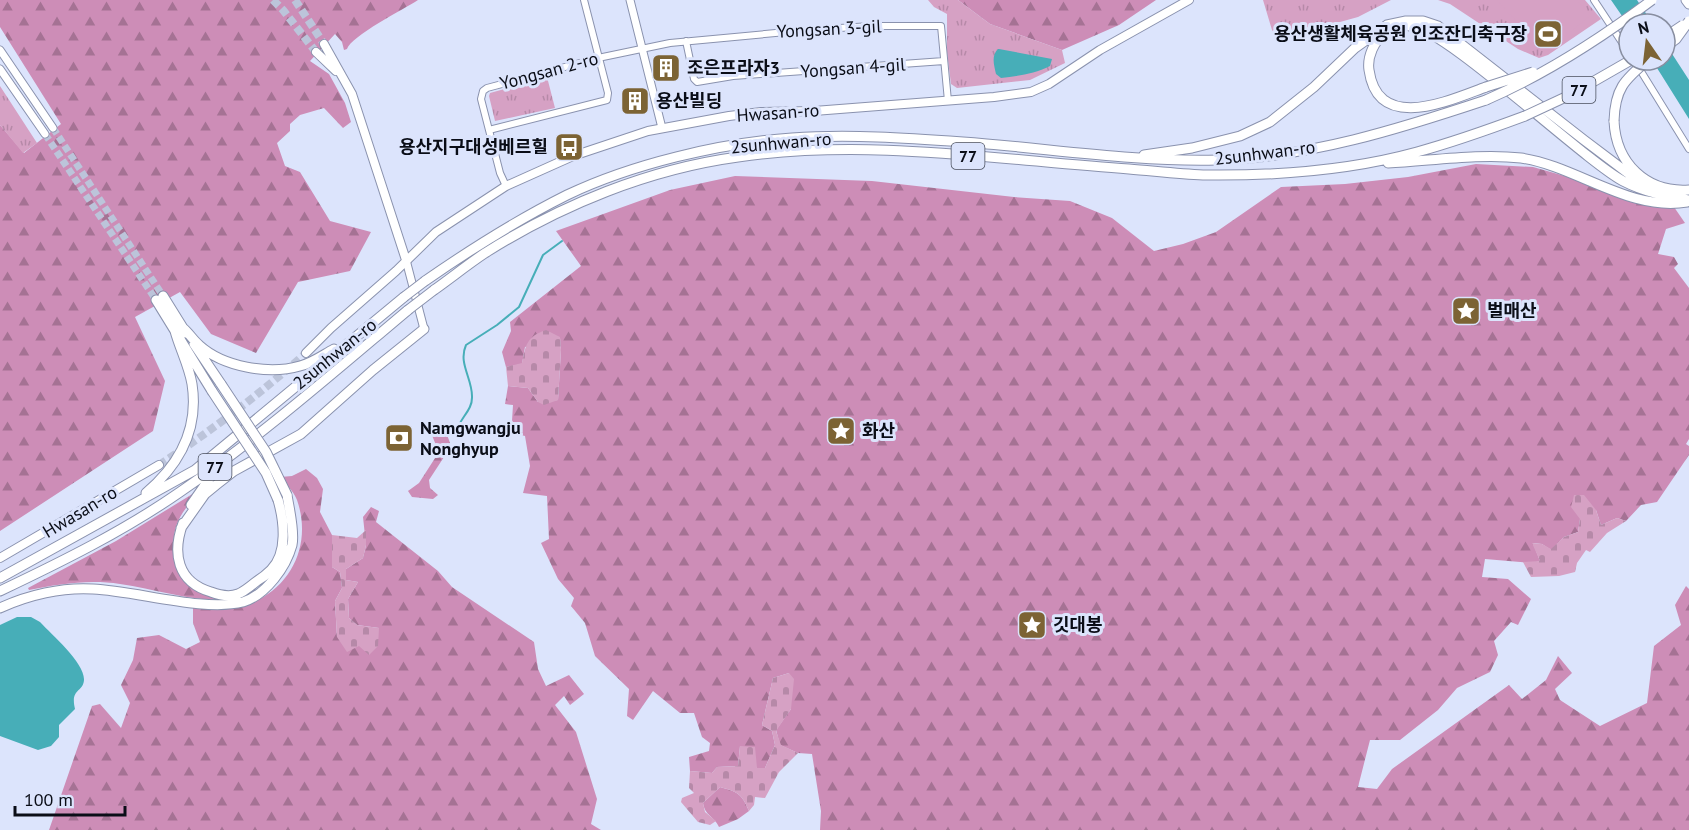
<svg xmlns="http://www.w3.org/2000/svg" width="1689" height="830" font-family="'PT Sans','Noto Sans KR',sans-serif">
<defs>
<pattern id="forest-firs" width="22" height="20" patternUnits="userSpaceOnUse" patternTransform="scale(1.5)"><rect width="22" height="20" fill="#cd8db7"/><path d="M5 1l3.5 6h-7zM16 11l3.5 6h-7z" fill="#a57294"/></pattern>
<pattern id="cemetery-stones" width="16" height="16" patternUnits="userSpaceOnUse" patternTransform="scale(1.5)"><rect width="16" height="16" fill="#d6a1c4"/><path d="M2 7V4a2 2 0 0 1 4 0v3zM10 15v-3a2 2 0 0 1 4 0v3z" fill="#b689a8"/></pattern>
<pattern id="park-tufts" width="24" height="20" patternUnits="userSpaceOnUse" patternTransform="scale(1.5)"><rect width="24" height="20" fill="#d6a1c4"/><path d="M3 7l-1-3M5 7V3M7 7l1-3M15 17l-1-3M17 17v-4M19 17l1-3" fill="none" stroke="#b689a8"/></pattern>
</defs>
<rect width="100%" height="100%" fill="#dce4fc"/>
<!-- forest -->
<path fill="url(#forest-firs)" d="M0,0H418C404,9 351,36 347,49L344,50L342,42L335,34L310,61L329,74L345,103L351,122L343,128L324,108L300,115L290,124V131L277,143L285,166L300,172L330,221L371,232L350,271L298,282L256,353L211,334L180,292L135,317L165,381L153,431L0,531V125L24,153L61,124L0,27Z
M958,0H1156L1119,25L1062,50L990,24Z
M1476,164L1533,167L1674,207L1685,223L1666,229L1658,254L1674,257L1678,264L1674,268L1689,288V439L1686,444L1689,446V455L1657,502L1641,505L1626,521L1617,518L1601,525L1596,510L1580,519L1578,532L1564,537L1551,550L1542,544L1533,543L1540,561L1533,563L1485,559L1482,577L1508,579L1531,599L1518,625L1511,622L1494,641L1498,655L1490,672L1457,688L1438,710L1400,740H1370L1358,787L1377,789L1392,769L1509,685L1522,699L1546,680L1558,656L1572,673L1555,689L1560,700L1600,726L1647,703L1654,646L1681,625L1675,605L1686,586L1689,589V830H820L821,811L812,754L798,753L780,745L776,730L791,709L789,673L773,678L762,725L772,731L775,745L765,768H757L740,746L738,766L717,767L712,773L690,771L689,757L709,751L710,743L702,737L694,713H680L653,691L633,720L627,716L629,689L595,656L585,623L571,606L574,598L558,579L541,543L549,539L547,496L523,493L530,466L525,436L512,433L507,428L512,421L513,405L505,404L508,386L528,388L538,402L558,400L561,350L560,338L525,347L522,364L506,367L502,352L511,331L510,322L581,266L556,231L670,190L735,176L872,181L1014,197L1070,201L1112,218L1154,251L1183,244L1216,232L1281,187L1345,184L1408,177Z
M445,429L450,443L438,450L431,433Z
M451,446L454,452L444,457L429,480L430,488L438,495L433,499L412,497L408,491L419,483L437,455Z
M306,469L317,478L323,489L320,512L332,535V567L340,572L342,588L335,601L337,637L379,628L357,625L349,618L348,599L358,582L346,580V569L363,558L366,545L363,517L371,507L379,511L376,522L438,571L452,587L534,642L538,669L546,686L569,675L584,694L570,705L564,696L555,705L576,732L597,799L591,824L601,830H49L92,706L100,704L121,728L130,703L121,685L133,660L137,638L159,635L186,649L200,642L193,623V608C214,608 239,610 258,600C295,581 311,540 297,500C294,492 286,484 280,477L292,476Z
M194,493L196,497C172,520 169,541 179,573L225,597V600C189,601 155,589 120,584C89,579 59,584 29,590L28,588L116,541Z
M720,787C738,792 742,794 749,811L738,819L719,827C714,816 705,816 703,803Z"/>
<!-- cemetery -->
<path fill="url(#cemetery-stones)" d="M546,330L560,337L561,350L558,400L544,405L538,402L528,388L508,386L506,367L522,363C526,345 526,337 546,330Z
M1574,495H1584L1596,510L1601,525L1617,518L1626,521L1607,533L1590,552L1586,550L1577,563L1575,572L1559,576L1531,577L1523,562L1540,561L1532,543L1542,544L1551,549L1564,537L1578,532L1580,519L1571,507Z
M366,530V545L363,558L346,569V580L358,582L348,599L349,618L357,625L379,628L378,646L369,655L359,646L347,652L337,637L335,601L342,588L340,572L332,567V535L357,538Z
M789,673L794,679L791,709L776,731L781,745L798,753L779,772L765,798L755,797L754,805L749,811C742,794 738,792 720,787L703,803L705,812L716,821L710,825L698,822L681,802L682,798L694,793L689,788L690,771L712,773L717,767L738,766L740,746L755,747L757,768H765L775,745L772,731L762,725L773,678Z"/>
<!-- park -->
<path fill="url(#park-tufts)" d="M928,0H958L990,24L1062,50L1065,63L1030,80L957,88L951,84L947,52V14L934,7Z
M1263,0H1391L1358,17L1275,40Z
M1438,0H1585L1601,19L1548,55L1539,58L1518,49L1450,4Z
M547,77L555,108L495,121L489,96L490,93Z
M0,86L37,143L23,153L0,125Z"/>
<!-- pitch -->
<path fill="#d6a1c4" d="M1497,0H1577L1591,15L1545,53Z"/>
<!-- water -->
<path fill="#47aeb8" d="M1611,0H1637L1653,24H1629V26Z
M1665,43L1689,80V119L1652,60H1665Z
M998,49H999L1052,59L1050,66C1034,74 1018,76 1001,78L996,74C994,65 991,56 998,49Z
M17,617H31L40,622C52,635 85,663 84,680C83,693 70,688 75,709L59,725V737L51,746L38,750L0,736V625Z"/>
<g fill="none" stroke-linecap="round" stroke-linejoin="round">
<!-- stream -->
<path stroke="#47aeb8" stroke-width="2" d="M456,435C457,419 473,412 472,396C472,378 458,363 466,345L497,325L519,307L543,255L562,241"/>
<!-- tertiary-tunnel -->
<path stroke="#bcc4da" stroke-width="7" stroke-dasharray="7 3.5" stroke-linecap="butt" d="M53,128L163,296
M45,134L156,300"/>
<!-- secondary-tunnel -->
<path stroke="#bcc4da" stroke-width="8" stroke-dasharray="8 4" stroke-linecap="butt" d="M273,0L283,10L316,52
M295,0L324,44
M159,465C211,431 260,394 306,353"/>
<!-- minor casing -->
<g stroke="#8a92ae" stroke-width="8">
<path id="minor" d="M1594,0L1629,53
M686,41L694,79L697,82L733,76L944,61
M1634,60L1689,149
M489,130L607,100L608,93L584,0
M506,186L500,173L481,99L483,91L487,88L598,58L670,43L808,30L871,26H941L948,101"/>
</g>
<!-- tertiary casing -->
<g stroke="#8a92ae" stroke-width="9">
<path id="tertiary" d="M630,0L662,128
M0,50L53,128
M0,69L45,134
M406,260L424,329"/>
</g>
<!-- secondary casing -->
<g stroke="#8a92ae" stroke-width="10">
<path id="secondary" d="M324,44L352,94L406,260
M316,52L336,71
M306,353L331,328L396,271L436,232L506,186L573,156L648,131L729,116L761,112L814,111L994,97L1031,92L1049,84L1100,50L1189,0
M0,558L159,465"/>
</g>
<!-- trunk casing -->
<g stroke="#8a92ae" stroke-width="11">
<path id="trunk" d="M1686,0L1689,4
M1409,26C1441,24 1581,158 1623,181C1644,192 1666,196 1689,200
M1385,33C1374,41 1367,57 1369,70C1378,134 1450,100 1486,87
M1614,121C1616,163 1646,193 1689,190
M1144,155L1192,148L1240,136L1270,122L1314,87L1355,48L1387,25L1406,21H1423L1438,26L1584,140L1629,174L1650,184
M1388,163C1430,161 1480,153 1521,158C1577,166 1629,212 1687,202
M425,281C471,249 517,220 567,195C632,164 720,143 792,138C848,134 907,138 963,142C1047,148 1132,162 1217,160C1310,157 1399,129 1486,100
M434,290C451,278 467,265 485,253C561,205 649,169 738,157C868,138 1000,160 1129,169C1154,171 1179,174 1203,175C1275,176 1348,171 1417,152C1454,142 1490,129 1525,116
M163,296L186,333
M156,300L212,391
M183,328C189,333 193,340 199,345C223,367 269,375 300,366C312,363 323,355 334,349
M194,344L221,384
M146,493C179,465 199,429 192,384C189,366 180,349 175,331
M191,505L214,472
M183,523C172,553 177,582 211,592C219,595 230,597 238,594C244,592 252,585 257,581C262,578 267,574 271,570C288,553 284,521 278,500
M181,528L205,494L216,485L234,471L301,434L373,370L424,329
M0,578L195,470L404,297
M0,591C61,562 124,531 180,492C260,437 333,373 408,310
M0,608C28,595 62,587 93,589C137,591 203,612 243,602C266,595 286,567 292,545C295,532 289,508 287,495"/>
</g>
<!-- minor -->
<use href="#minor" stroke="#fff" stroke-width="6"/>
<!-- tertiary -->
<use href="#tertiary" stroke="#fff" stroke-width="7"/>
<!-- secondary -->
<use href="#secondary" stroke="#fff" stroke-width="8"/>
<!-- trunk -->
<use href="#trunk" stroke="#fff" stroke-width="9"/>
<!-- trunk-bridge casing -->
<g stroke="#8a92ae" stroke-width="11" stroke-linecap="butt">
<path id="trunk-bridge" d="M1665,37L1683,25
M1665,47L1676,39L1689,21
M1486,87L1533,72
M1486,100C1546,74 1600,39 1652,0
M1525,116L1570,95L1631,60
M1614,121C1615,89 1624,80 1648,60
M404,297L425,281
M408,310L434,290
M221,384L266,452L287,495
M212,391L266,473L278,500"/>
</g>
<!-- trunk-bridge -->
<use href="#trunk-bridge" stroke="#fff" stroke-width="9"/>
</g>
<!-- icons -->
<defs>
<g id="stadium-square" transform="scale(1.5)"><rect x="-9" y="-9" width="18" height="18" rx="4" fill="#7c6334" stroke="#dce4fc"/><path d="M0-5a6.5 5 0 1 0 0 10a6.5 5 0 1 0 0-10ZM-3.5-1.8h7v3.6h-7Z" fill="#fff"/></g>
<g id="building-square" transform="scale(1.5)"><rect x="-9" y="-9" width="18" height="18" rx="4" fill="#7c6334" stroke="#dce4fc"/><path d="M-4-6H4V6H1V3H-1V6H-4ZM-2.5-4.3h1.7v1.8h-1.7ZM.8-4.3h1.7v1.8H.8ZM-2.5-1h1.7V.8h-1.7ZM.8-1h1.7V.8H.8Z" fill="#fff"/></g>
<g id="bus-square" transform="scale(1.5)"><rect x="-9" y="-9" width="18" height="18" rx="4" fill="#7c6334" stroke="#dce4fc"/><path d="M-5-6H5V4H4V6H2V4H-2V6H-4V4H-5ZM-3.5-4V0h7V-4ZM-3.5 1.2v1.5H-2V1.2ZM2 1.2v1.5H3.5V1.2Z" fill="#fff"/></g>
<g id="sight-square" transform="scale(1.5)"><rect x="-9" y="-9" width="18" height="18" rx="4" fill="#7c6334" stroke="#dce4fc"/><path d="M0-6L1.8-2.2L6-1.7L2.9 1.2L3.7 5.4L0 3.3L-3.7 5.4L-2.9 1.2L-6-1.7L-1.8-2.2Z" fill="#fff"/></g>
<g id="bank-square" transform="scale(1.5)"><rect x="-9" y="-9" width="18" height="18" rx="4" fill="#7c6334" stroke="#dce4fc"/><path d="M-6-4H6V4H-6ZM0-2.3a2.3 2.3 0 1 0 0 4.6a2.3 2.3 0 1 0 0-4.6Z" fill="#fff"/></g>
</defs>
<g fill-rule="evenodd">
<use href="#stadium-square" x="1548" y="34"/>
<use href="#building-square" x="666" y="68"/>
<use href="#building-square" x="635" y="101"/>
<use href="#bus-square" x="569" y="147"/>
<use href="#sight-square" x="1466" y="311"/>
<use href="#sight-square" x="841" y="431"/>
<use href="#bank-square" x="399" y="438"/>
<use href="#sight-square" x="1032" y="625"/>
</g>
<g text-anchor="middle" stroke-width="6" stroke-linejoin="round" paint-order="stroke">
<!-- shield labels -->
<g fill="#dce4fc" stroke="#494e5c" stroke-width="1.5">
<rect x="1562.5" y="77" width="33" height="26" rx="4.5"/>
<rect x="951.5" y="143" width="33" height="26" rx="4.5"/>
<rect x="198.5" y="454" width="33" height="26" rx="4.5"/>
</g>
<g font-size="16" font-weight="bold" fill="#0a0d17">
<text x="1579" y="96">77</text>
<text x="968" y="162">77</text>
<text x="215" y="473">77</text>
</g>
<!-- street labels -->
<g font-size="18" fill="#0a0d17" stroke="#dce4fc">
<text transform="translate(829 29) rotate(-3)" y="6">Yongsan 3-gil</text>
<text transform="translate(853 68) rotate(-4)" y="6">Yongsan 4-gil</text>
<text transform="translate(549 71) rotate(-15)" y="6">Yongsan 2-ro</text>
<text transform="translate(778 113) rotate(-4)" y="6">Hwasan-ro</text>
<text transform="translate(781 143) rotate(-5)" y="6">2sunhwan-ro</text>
<text transform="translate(1265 153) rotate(-7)" y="6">2sunhwan-ro</text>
<text transform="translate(335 354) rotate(-39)" y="6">2sunhwan-ro</text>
<text transform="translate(80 512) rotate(-31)" y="6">Hwasan-ro</text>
</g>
<!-- poi labels -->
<g font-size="18" font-weight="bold" fill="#0a0d17" stroke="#dce4fc" text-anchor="start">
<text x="1527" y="40" text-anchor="end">용산생활체육공원 인조잔디축구장</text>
<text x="687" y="74">조은프라자3</text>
<text x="656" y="107">용산빌딩</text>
<text x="548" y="153" text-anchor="end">용산지구대성베르힐</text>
<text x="1487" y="317">벌매산</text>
<text x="420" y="434">Namgwangju<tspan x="420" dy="21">Nonghyup</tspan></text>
<text x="862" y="437">화산</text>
<text x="1053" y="631">깃대봉</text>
</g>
</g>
<!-- north arrow -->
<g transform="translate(1647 42) rotate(346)"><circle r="28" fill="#dce4fc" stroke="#888ea0" stroke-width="1.5"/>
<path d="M0-4.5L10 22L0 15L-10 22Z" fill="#7c6334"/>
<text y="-9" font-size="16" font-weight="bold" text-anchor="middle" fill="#0a0d17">N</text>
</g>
<!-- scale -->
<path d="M15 806v9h110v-9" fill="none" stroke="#0a0d17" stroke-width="3"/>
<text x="24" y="806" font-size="18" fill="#0a0d17" stroke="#dce4fc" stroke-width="4.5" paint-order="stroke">100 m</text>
</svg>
